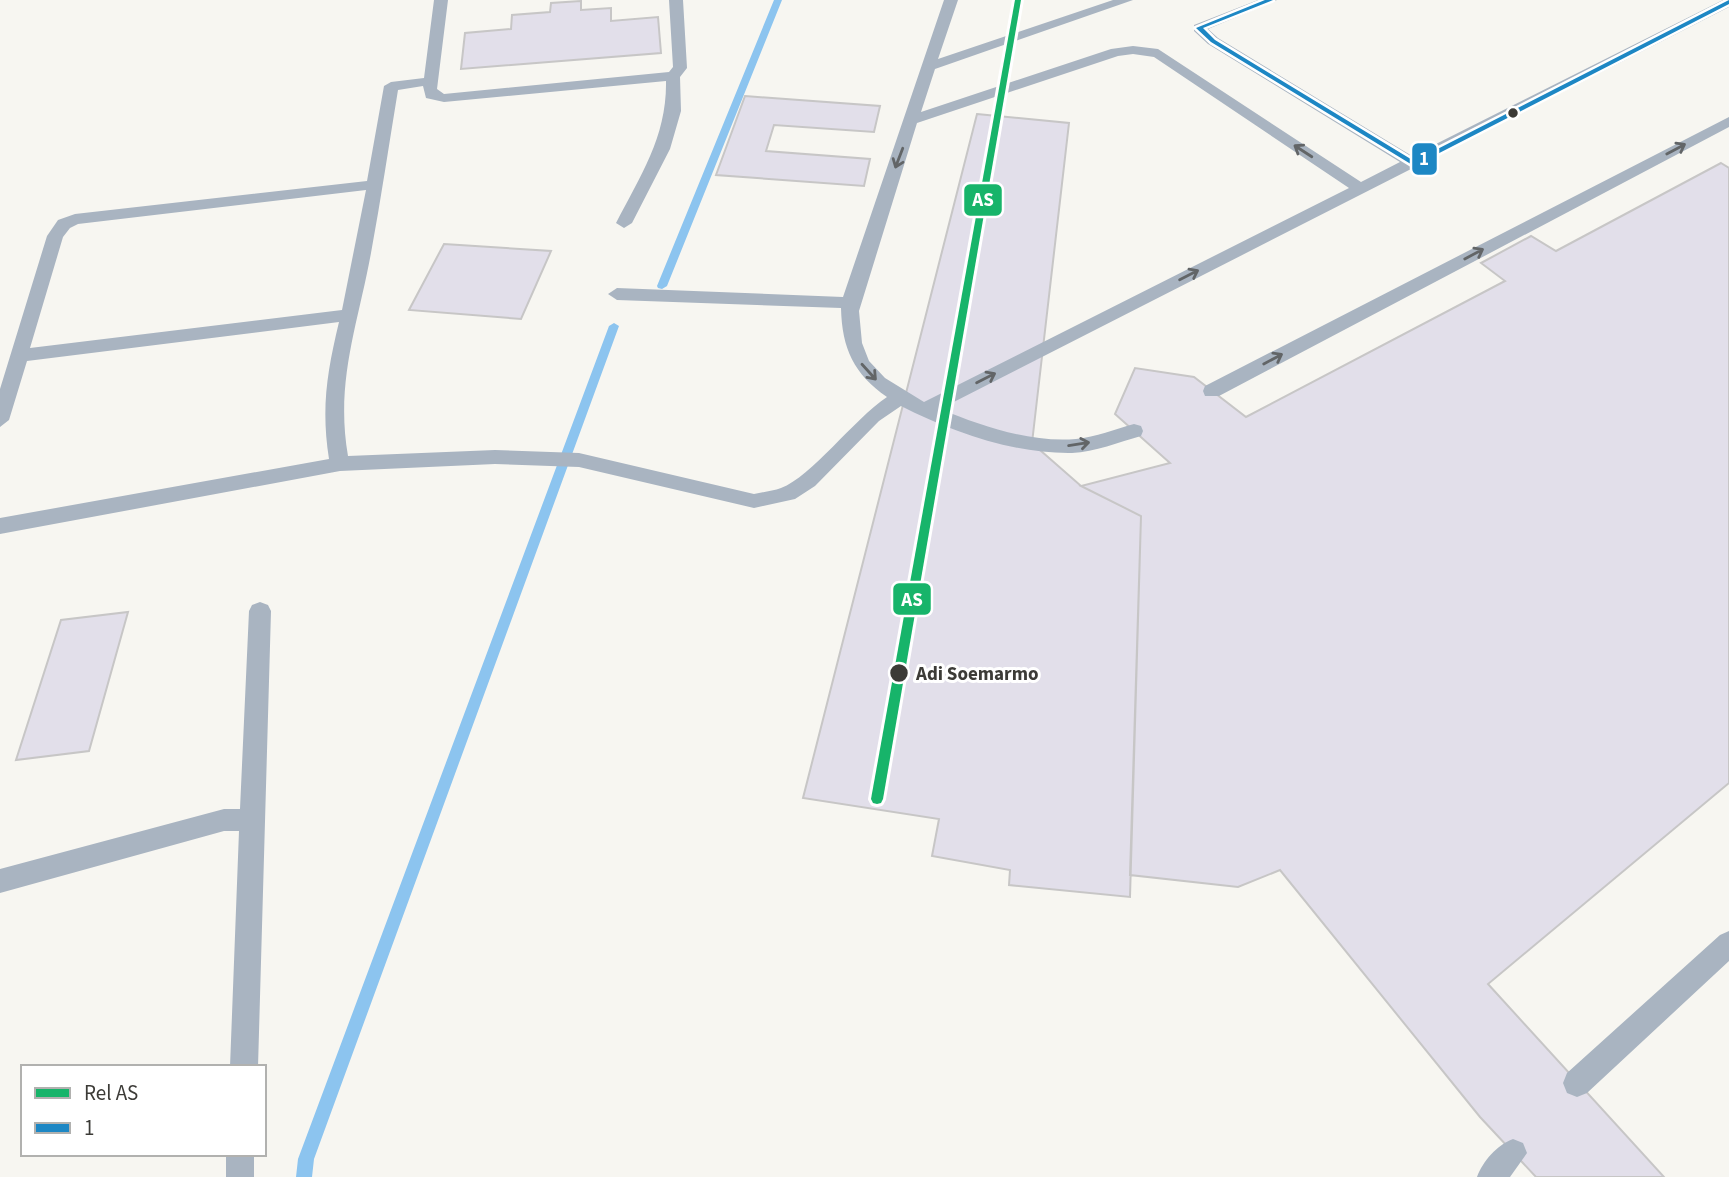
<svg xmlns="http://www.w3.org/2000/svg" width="1729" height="1177" font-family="'Source Sans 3',sans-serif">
<rect width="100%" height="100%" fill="#f7f6f1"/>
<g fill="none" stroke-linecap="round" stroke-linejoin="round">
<!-- stream -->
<path fill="#8cc4ef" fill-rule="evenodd" d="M774,0H782L667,286L662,289L658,288L657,286Z
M614,323L619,326L314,1159L312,1177H296L298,1159L609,326Z"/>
</g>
<!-- building -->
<path fill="#e2dfea" stroke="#c7c6c6" stroke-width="2" d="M581,1V10L611,8V21L658,17L661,53L461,69L465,33L511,29L512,15L550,12L551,3Z
M745,96L880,106L874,132L774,125L766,151L870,159L864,186L716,175Z
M977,114L1069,123L1032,443L1081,486L1141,516L1130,897L1009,885L1010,870L932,856L939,819L803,798Z
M1721,163L1729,168V783L1488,984L1664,1177H1536L1480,1117L1280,870L1238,887L1130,875L1141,516L1081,486L1170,463L1115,414L1135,368L1194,377L1246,417L1505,281L1481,263L1531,236L1556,251Z
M444,244L551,251L521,319L409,310Z
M128,612L89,751L16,760L61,620Z"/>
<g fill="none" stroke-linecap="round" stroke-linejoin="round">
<!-- service -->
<path fill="#a9b4c1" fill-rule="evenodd" d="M434,0H448L437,89L444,94L669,72L673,67L669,0H683L687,68L680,77L681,111L670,149L632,223L624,228L616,223C641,175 667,136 666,81L444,102L426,98L423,86L398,90C389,144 381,199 371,253C358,324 335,382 348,456L495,450L579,453L754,494C763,492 773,491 781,488C811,477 854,419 887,397C854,374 842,349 841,308L617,300L608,294L617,288L843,297L944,0H958L938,59L1113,0H1133L935,69L921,112L1111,49L1133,46L1158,49L1361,182L1400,162L1208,44L1194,31V25L1258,0H1277L1208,29L1218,38L1412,156L1723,0H1729V7L940,409C982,426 1031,443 1076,439C1096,437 1115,429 1134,424L1141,426L1143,431L1141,436C1119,442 1095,452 1072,453C1014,454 952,432 901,406L879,421L815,486L795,499L754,508L579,467L495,464L340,471L0,534V518L329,459C321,408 327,372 339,322L27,361L9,420L0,427V389L47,236L58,220L75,214L367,181L384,86L391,82L424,78ZM1133,54L1154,57L1349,188L924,402L885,378L869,361L862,343L859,311L917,123L1118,56ZM366,190L342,310L30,348L63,237L70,228L78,224Z
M1729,117V127L1219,396H1205L1203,391L1205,386Z
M260,602L268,605L271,611L258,1067H230L239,831H224L0,893V869L224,809H240L249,611L252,605Z
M1729,931V961L1587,1093L1577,1097L1567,1093L1563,1083L1567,1073L1720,935Z
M1513,1139L1523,1143L1527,1153L1510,1177H1477C1483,1161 1497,1145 1513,1139Z
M226,1154H254V1177H226Z"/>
<!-- bus-1 casing -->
<g stroke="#fff" stroke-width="5">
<path id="bus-1" d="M1265,0H1273L1203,28L1215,40L1414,161L1727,1L1729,0V4L1414,166L1211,42L1196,28Z"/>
</g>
<!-- bus-1 -->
<use href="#bus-1" fill="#1d87c4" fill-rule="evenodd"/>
<!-- rail-1 casing -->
<g stroke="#fff" stroke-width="6">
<path id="rail-1" d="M1015,0H1021L883,799L881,803L877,804L873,803L871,799Z"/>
</g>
<!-- rail-1 -->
<use href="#rail-1" fill="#17b46a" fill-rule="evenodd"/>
</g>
<!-- one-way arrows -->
<defs><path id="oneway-shaft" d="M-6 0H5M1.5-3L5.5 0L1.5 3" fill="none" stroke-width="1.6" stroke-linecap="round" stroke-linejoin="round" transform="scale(1.75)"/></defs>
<g stroke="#626567">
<use href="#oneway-shaft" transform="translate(1676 149) rotate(-28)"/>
<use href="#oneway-shaft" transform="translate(1303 151) rotate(-147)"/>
<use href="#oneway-shaft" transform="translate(899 158) rotate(111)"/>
<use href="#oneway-shaft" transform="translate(1474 254) rotate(-28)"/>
<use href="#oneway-shaft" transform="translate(1189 275) rotate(-27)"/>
<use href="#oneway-shaft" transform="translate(1273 359) rotate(-28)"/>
<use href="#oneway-shaft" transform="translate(869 372) rotate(48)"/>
<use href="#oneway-shaft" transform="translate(986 378) rotate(-27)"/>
<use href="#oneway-shaft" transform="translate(1079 444) rotate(-9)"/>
</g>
<!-- markers -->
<g fill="#3c3b37" stroke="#fff" stroke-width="2.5">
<circle cx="1513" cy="113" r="6"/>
<circle cx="899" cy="673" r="10"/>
</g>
<g text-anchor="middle" stroke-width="6" stroke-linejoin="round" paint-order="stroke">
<!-- stop labels -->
<g font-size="19" font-weight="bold" fill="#3c3b37" stroke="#fff" text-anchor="start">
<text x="916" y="680">Adi Soemarmo</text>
</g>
</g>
<g stroke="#fff" stroke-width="2.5">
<rect x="1411" y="142" width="27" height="34" rx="7" fill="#1d87c4"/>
<rect x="963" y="183" width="40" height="34" rx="7" fill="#17b46a"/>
<rect x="892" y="582" width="40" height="34" rx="7" fill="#17b46a"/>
</g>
<g font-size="19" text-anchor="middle" font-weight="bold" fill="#fff">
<text x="1424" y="165">1</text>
<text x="983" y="206">AS</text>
<text x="912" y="606">AS</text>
</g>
<!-- legend -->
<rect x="21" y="1065" width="245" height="91" fill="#ffffff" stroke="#b1b1af" stroke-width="2"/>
<rect x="35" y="1088" width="35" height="10" fill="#17b46a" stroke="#b1b1af" stroke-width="2"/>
<text x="84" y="1100" font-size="21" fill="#3c3b37">Rel AS</text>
<rect x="35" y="1123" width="35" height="10" fill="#1d87c4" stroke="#b1b1af" stroke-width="2"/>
<text x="84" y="1135" font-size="21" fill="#3c3b37">1</text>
</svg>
